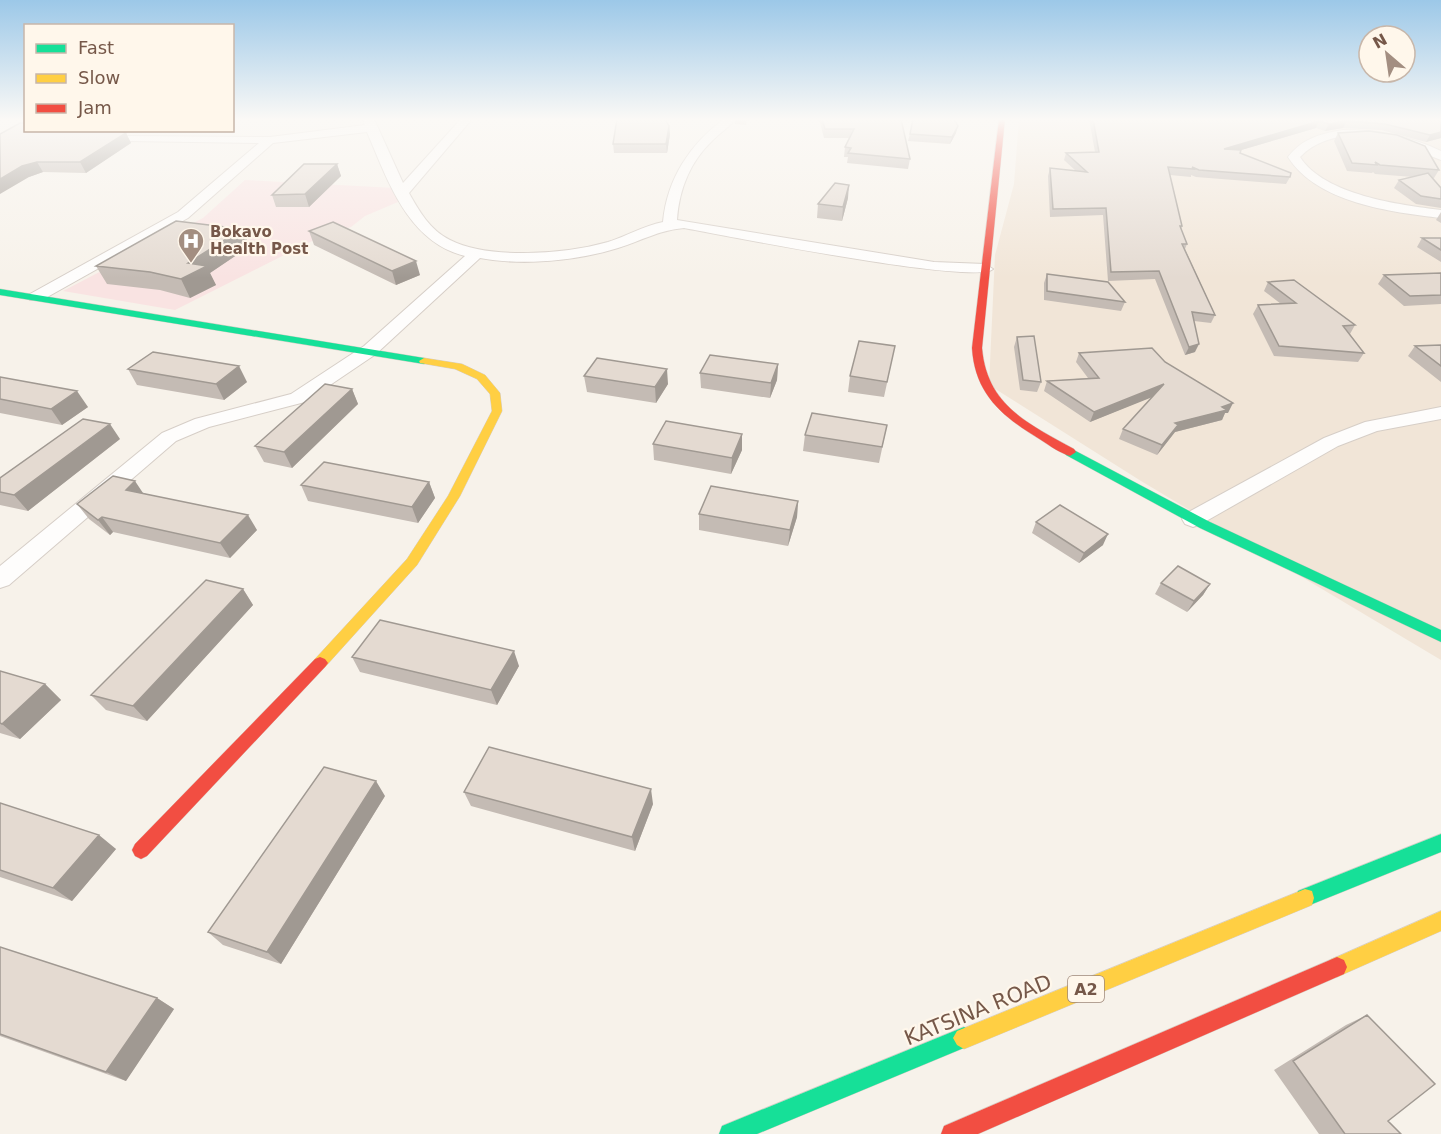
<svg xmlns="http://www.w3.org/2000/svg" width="1441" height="1134" font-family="'DejaVu Sans',sans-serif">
<rect width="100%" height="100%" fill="#f7f2ea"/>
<!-- residential -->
<path fill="#f1e5d7" d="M1019,119H1441V660L1141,481L989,385L995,255L1014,184Z"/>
<!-- medical -->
<path fill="#f9e3e2" d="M245,180L414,189L398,202L365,216L351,227L322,236L175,310L63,291L203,218Z"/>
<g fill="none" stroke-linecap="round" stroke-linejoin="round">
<!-- street casing -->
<g stroke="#d6cec7" stroke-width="2">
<path id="street" d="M363,119H374L403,183L461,119H472L409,193C419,211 430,230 450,240C489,260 566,254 608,242C627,236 643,226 663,222C667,179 690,144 724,119H736C729,127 720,133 712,141C690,162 679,190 677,220L934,262L985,264L993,269C978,286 722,235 684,228C659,230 641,241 618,248C576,261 523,266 480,258L376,354L305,402L209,427L176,441L9,585L0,588V566L162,433L195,419L291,394L364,346L465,256C408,242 388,181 367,132L273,143L188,218L42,300H30L28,297L30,294L178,212L259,143L128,141L122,138L124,136L270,137L365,125Z
M1343,130C1377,130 1410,136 1441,151V160C1429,156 1418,149 1406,145C1372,133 1327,129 1300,157C1324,195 1400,205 1441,210V218C1391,212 1317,203 1288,157C1303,138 1320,134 1343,130Z
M1441,407V419L1377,431L1338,446L1201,524L1193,527L1185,524L1182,519L1185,514L1324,438L1365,422Z"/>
</g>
<!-- fast casing -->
<g stroke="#d6cec6" stroke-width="1">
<path id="fast" d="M0,289L424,358L429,361L424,364L0,295Z
M1070,448L1210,522L1441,630V642L1200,528L1066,455L1064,452Z
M1441,834V852L1305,907L1298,905L1296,898L1298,891Z
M964,1027L971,1031L975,1038L971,1045L757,1134H719L722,1126Z"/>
</g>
<!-- slow casing -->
<g stroke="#d6cec6" stroke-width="1">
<path id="slow" d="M424,358L462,364L485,375L500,393L502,411L460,496L417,565L325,667L320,669L315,667L312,663L315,659L407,559L448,496L492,411L490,394L477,379L455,369L420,363L419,361Z
M1305,889L1312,891L1314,898L1312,905L964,1049L957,1045L953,1038L957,1031Z
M1441,911V931L1337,977L1330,974L1327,967L1330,960Z"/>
</g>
<!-- jam casing -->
<g stroke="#d6cec6" stroke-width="1">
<path id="jam" d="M999,119H1005L982,348C987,406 1029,424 1074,449L1076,452L1070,456C1060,453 1050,446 1041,440C1003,417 975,395 972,348Z
M320,657L325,659L328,663L325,667L147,856L141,859L135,856L132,850L135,844L315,659Z
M1337,957L1344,960L1347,967L1344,974L978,1134H941L944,1126Z"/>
</g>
<!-- street -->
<use href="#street" fill="#fefdfc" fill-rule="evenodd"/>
<!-- fast -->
<use href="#fast" fill="#16e098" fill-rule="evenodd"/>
<!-- slow -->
<use href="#slow" fill="#ffcf43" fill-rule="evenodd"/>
<!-- jam -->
<use href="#jam" fill="#f24e42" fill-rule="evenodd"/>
</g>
<!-- wall -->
<path fill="#c4bbb4" d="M735,119H747L746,125L735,124Z
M819,119H901L910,159L908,169L847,163L848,157H844L845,147L849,138H824Z
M1089,119H1441V138L1426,142L1381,130L1343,128L1325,131L1316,128L1241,150L1240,153L1290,177L1286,184L1196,177L1191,175V177L1170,175L1182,226L1181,229L1187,244L1185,249L1215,315L1211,323L1194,321L1195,352L1185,355L1155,279L1108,281L1103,215L1050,217L1048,176L1050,168L1076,171L1064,160L1066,153L1095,152Z
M669,126L670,134L667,153H614L613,144Z
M120,131L126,133L131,143L86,173L43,172L29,177L0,134Z
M956,133L950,144L908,141L910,134Z
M1338,133L1439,170L1434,178H1433L1441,188V208L1416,204L1394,188L1399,180L1413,177L1375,174L1373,172L1372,173L1347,171L1334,141Z
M337,164L341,176L309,207H276L272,195Z
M848,198L842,221L817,218L818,204Z
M1441,212V223L1436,220Z
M309,231L420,275L396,285L314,245Z
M1422,238H1441V262L1417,247Z
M250,246L210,273L216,285L190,298L160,290L107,284L96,266Z
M1441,273V304L1404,306L1378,284L1384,275Z
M1047,274L1125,302L1121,311L1044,300V283Z
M1268,282L1355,325L1350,334L1364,353L1358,362L1274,356L1253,314L1258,305L1281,304L1264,291Z
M1017,337L1041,382L1037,392L1020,390L1014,347Z
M1441,345V382L1408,356L1415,346Z
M895,346L884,397L848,392L850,376Z
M1079,353L1165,362L1228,413H1225L1222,420L1175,432L1157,455L1119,439L1123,429L1153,396L1090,422L1044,391L1047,381L1088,378L1076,362Z
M778,364L777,380L770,398L701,388L700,373Z
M128,369L247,382L224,400L137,385Z
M584,376L668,384L656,403L587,392Z
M0,377L88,407L62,425L0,413Z
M352,389L358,404L292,468L264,462L255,446Z
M887,425L879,463L803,451L805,435Z
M742,434V450L731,474L654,460L653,444Z
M120,439L28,511L0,505V478Z
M429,482L435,498L418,523L308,501L301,485Z
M143,493L257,530L230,558L113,532L110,535L89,519L77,504Z
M798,501L797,517L788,546L699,530V514Z
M1036,522L1103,545L1079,563L1032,533Z
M1161,583L1210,584L1203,595L1187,612L1155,594Z
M243,589L253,605L147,721L106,710L91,695Z
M352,657L519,666L497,705L360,672Z
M0,671L45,684L61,700L20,739L0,733Z
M464,792L653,804L635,851L471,806Z
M385,796L281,964L223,945L208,932Z
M0,803L116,849L72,901L0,877Z
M0,947L157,998L174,1009L126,1081L0,1036Z
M1367,1015L1388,1121L1401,1134H1319L1274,1070L1346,1025Z"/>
<!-- shaded-wall -->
<path fill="#a09992" d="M1319,121L1316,128L1221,156L1224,149Z
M1347,121L1343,128L1325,131L1329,124Z
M669,126L670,134L667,153L666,144Z
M958,126L956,133L950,144L952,137Z
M116,130H120L122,135L126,133L131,143L86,173L80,162Z
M1441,132V138L1426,142L1430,135Z
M37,162L43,172L29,177L0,194V179L22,166Z
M337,164L341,176L309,207L305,194Z
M849,185L848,198L842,221L843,207Z
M242,229L250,246L210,273L216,285L190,298L181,279L188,263Z
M416,261L420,275L396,285L392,271Z
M1199,344L1195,352L1185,355L1189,347Z
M778,364L777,380L770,398L771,383Z
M239,366L247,382L224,400L216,384Z
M667,369L668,384L656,403L655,387Z
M1164,384L1160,394L1090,422L1094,412Z
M352,389L358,404L292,468L284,452Z
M77,391L88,407L62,425L51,409Z
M1233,403L1228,413H1225L1222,420L1175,432L1157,455L1162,445L1175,423Z
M110,424L120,439L28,511L14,495Z
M742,434V450L731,474L732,458Z
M135,481L145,496L126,490Z
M429,482L435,498L418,523L412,507Z
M798,501L797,517L788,546L790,530Z
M248,515L257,530L230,558L220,543Z
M102,517L113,532L110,535L98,520Z
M1108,534L1103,545L1079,563L1084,553Z
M1210,584L1203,595L1187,612L1194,601Z
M243,589L253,605L147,721L133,706Z
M514,651L519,666L497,705L491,690Z
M45,684L61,700L20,739L2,724Z
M376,781L385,796L281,964L267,952Z
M651,789L653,804L635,851L632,837Z
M99,835L116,849L72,901L53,888Z
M157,998L174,1009L126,1081L106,1072Z"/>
<!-- building -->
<path fill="#e4dad1" stroke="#a09992" stroke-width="1.5" d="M617,119H665L669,126L666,144H613Z
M822,119H901L910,159L848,153L851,148L845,147L854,129H825Z
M913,119H954L958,126L952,137L910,134Z
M1093,119H1441V132L1430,135L1385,124L1347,121L1329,124L1319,121L1224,149L1241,150L1240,153L1291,173L1290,177L1199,170L1192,167L1194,169L1168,167L1182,226H1180L1187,244H1182L1215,315L1192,312L1199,344L1189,347L1159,271L1111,272L1106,208L1053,209L1050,168L1087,172L1066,153L1099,152Z
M20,123H26V130H118L126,133L80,162H37L22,166L0,179V134Z
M1369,131L1397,135L1425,146L1439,170L1380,165L1375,162L1377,165L1352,163L1338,133Z
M304,164H337L305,194L272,195Z
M1428,173L1441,188V199L1421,196L1399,180Z
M835,183L849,185L843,207L818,204Z
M176,221L242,229L188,263L207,266L181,279L150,272L96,266Z
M333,222L416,261L392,271L309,231Z
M1422,238H1441V250Z
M1441,273V295L1410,296L1384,275Z
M1047,274L1108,282L1125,302L1047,291Z
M1294,280L1355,325L1343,326L1364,353L1279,346L1258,305L1296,303L1268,282Z
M1034,336L1041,382L1023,380L1017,337Z
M859,341L895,346L887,382L850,376Z
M1441,345V366L1415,346Z
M1152,348L1165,362L1233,403L1222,407L1227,410L1175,423L1178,425L1162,445L1123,429L1164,384L1094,412L1047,381L1099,378L1079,353Z
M153,352L239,366L216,384L128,369Z
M710,355L778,364L771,383L700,373Z
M597,358L667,369L655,387L584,376Z
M0,377L77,391L51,409L0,399Z
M325,384L352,389L284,452L255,446Z
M812,413L887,425L882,447L805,435Z
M83,419L110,424L14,495L0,492V478Z
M666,421L742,434L732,458L653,444Z
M324,462L429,482L412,507L301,485Z
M113,476L135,481L126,490L248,515L220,543L102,517L98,520L77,504Z
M711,486L798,501L790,530L699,514Z
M1060,505L1108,534L1084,553L1036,522Z
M1178,566L1210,584L1194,601L1161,583Z
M206,580L243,589L133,706L91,695Z
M380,620L514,651L491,690L352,657Z
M0,671L45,684L2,724L0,723Z
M489,747L651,789L632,837L464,792Z
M324,767L376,781L267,952L208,932Z
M0,803L99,835L53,888L0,870Z
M0,947L157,998L106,1072L0,1034Z
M1367,1015L1435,1084L1388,1121L1401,1134H1345L1293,1061Z"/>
<!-- sky -->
<linearGradient id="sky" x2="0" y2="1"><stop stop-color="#9cc8e8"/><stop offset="0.43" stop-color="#fbf9f6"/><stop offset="1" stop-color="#fbf9f6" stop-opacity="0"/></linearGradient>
<rect width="1441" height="278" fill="url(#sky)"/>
<!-- icons -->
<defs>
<g id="hospital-pin" transform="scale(1.35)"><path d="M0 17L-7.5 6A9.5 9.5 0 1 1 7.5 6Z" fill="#a38e81" stroke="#fff7eb"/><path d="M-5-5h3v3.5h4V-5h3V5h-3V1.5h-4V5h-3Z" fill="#fff"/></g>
</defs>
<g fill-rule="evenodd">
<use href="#hospital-pin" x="191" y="241"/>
</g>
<g text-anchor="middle" stroke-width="4.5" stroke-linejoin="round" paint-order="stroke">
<!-- far-poi labels -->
<g font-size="15" font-weight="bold" fill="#765849" stroke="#fff7eb" text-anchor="start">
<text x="210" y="237">Bokavo<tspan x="210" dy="17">Health Post</tspan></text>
</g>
<!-- shield labels -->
<rect fill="#fff7eb" stroke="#9f887a" stroke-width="1.5" x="1068" y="976" width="36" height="26" rx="4.5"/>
<g font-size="16" font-weight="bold" fill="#765849">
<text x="1086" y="995">A2</text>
</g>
<!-- near-street labels -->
<g font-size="21" fill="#765849" stroke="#fff7eb">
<text transform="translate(978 1010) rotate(-22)" y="7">KATSINA ROAD</text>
</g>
</g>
<!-- legend -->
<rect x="24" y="24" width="210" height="108" fill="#fff7eb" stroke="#c8b7aa" stroke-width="1.5"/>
<rect x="36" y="44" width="30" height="9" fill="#16e098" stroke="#c8b7aa" stroke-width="1.5"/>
<text x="78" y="54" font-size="18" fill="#765849">Fast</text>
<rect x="36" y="74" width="30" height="9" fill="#ffcf43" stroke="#c8b7aa" stroke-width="1.5"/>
<text x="78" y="84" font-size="18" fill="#765849">Slow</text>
<rect x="36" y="104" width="30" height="9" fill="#f24e42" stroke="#c8b7aa" stroke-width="1.5"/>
<text x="78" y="114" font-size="18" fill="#765849">Jam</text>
<!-- north arrow -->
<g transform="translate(1387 54) rotate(331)"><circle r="28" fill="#fff7eb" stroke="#c8b7aa" stroke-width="1.5"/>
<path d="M0-4.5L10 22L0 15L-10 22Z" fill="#a38e81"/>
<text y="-9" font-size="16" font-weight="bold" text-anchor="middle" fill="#765849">N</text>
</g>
</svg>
